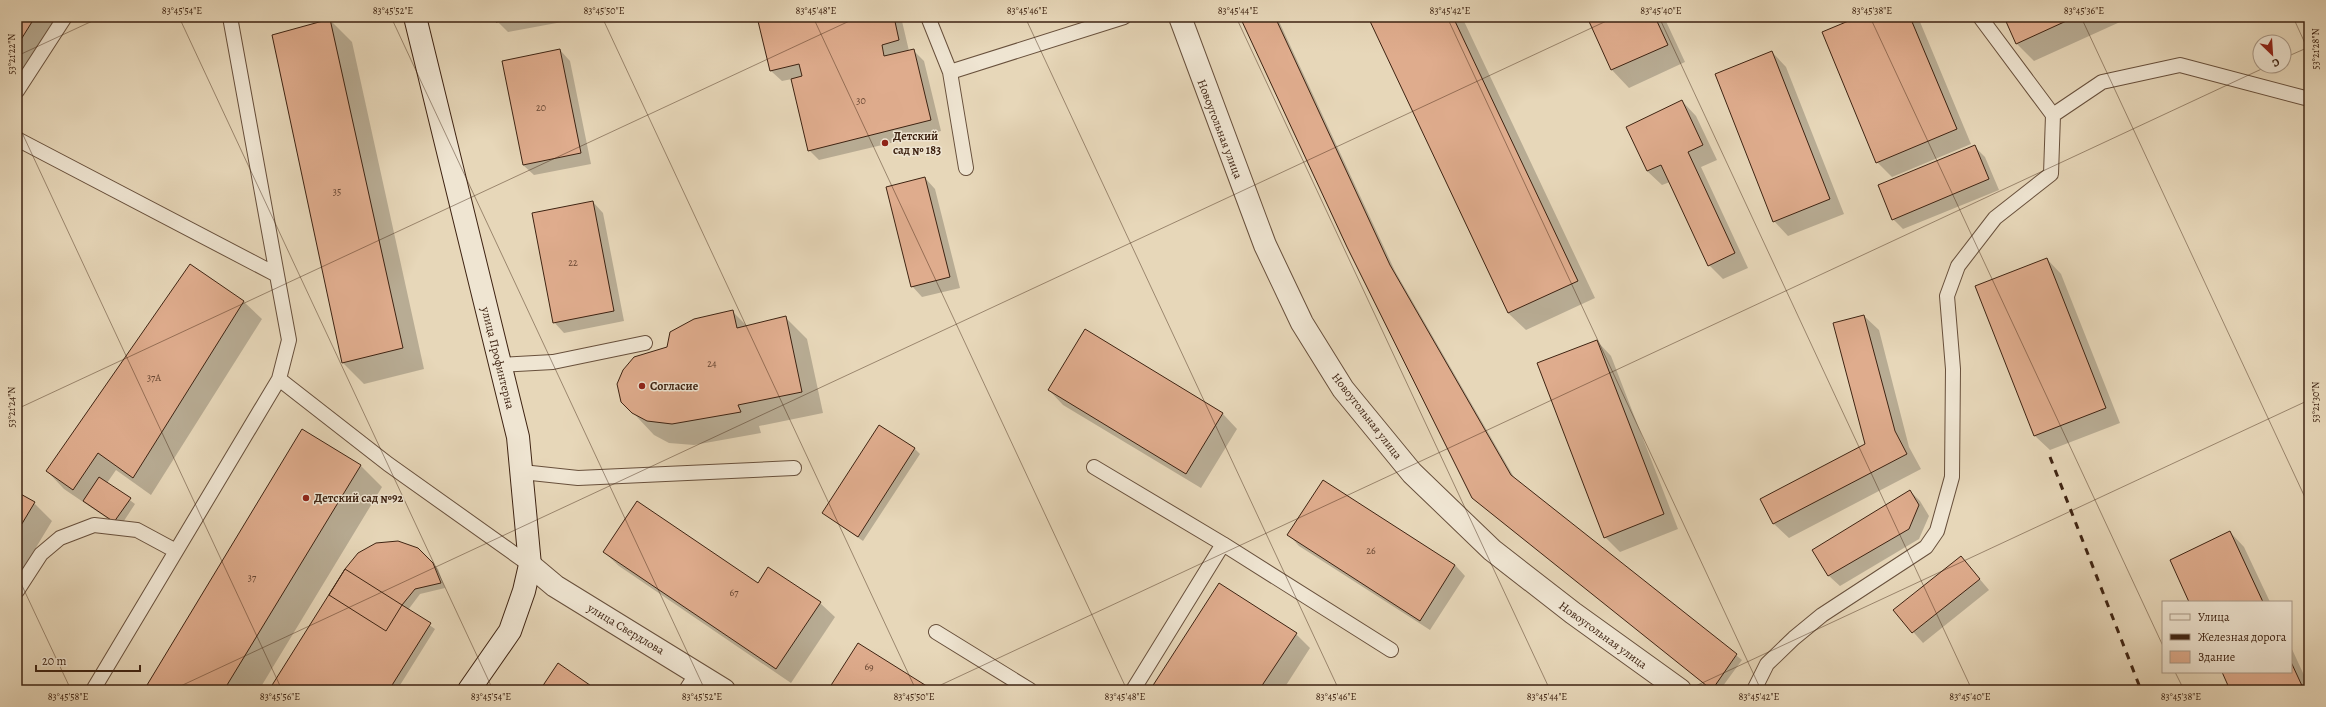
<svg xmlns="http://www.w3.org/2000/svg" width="2326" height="707" font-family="Alegreya,serif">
<rect width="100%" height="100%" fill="#e7d7b9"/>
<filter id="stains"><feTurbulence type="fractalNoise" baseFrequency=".005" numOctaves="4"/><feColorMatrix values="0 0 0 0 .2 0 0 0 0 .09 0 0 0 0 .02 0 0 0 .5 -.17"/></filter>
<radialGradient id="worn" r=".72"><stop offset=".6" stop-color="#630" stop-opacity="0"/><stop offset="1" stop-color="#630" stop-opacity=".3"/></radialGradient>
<!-- shadow -->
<path fill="#0003" d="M17,17H63L17,92Z
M496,17H561L562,22L508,32L497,21Z
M758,17H901L909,51L913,50L924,61L941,131L819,160L809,150L792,79L782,81L771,71Z
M1241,17H1277L1395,271L1515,479L1742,660L1720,690H1713L1479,503Z
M1369,17H1462L1595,298L1526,330L1508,313Z
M1588,17H1664L1685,62L1629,88L1612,70Z
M1861,17H1918L1971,144L1892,177L1877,162Z
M2005,17H2131L2034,61L2017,44Z
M330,20L352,42L424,369L364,384L343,363L273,36Z
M560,50L570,61L591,164L534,175L523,165Z
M1772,52L1786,67L1844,214L1788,236L1774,221Z
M1682,101L1696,116L1717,160L1701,167L1748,268L1723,279L1709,265L1670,182L1662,185L1647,171L1627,127Z
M1975,147L1985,157L1999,190L1903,229L1893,219Z
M925,178L935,189L960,288L922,297L912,286Z
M593,202L603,213L624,321L564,333L554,322Z
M2047,259L2061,274L2120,423L2050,450L2035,436L1976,287Z
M190,265L244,302L262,319L151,495L116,470L107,483L135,504L120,527L64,489L47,471Z
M732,311L747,326L785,317L807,339L823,413L759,426L761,433L694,445L669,443L654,435L622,401L668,348Z
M1864,316L1879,330L1909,447L1921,469L1789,538L1774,524L1762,500L1866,445Z
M1085,331L1223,414L1237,429L1201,488L1063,405L1049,390Z
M1597,341L1611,356L1678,529L1620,552L1605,537Z
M914,448L920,454L863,541L823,513Z
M360,465L382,487L259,690H145Z
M1910,491L1920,501L1929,516L1919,539L1840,586L1829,576L1814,550Z
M17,493L34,503L52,521L17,579Z
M2230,532L2244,547L2270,602H2191Z
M1289,535L1455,565L1465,576L1430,630L1299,546Z
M418,549L438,569L445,588L420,594L408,610L435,629L397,690H270Z
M604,552L758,584L820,603L835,617L791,683L619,566Z
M1961,557L1989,590L1923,643L1894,610Z
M1296,634L1310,648L1283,690H1151Z
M2291,647L2309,686V690H2231L2223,672H2291Z"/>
<!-- building -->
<path fill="#dfac8d" stroke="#3e2312" d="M17,17H35L17,46Z
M495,17H523L496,22Z
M757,17H894L899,40L882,45L884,56L914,49L931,120L808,151L791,79L802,76L799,64L770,71Z
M1240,17H1275L1390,265L1511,475L1737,654L1712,690L1472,498L1347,247Z
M1368,17H1453L1578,281L1508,313Z
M1587,17H1655L1668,45L1611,70Z
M1858,17H1910L1957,129L1876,163L1822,32Z
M2004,17H2075L2016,44Z
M330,19L403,348L342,363L272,35Z
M560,49L581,153L523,165L502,61Z
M1772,51L1830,199L1773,222L1715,74Z
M1682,100L1703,145L1688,152L1735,253L1708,266L1661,165L1647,171L1626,127Z
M1975,145L1989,179L1892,220L1878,185Z
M925,177L950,277L911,287L886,187Z
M593,201L614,311L553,323L532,213Z
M2047,258L2106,408L2034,436L1975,286Z
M190,264L244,301L133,478L98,453L73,490L46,471Z
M733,310L737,328L786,316L802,392L738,405L741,412L672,424L647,421L632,413L621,402L617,384L623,370L634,357L667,347L670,332L694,319Z
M1864,315L1895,431L1907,454L1773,524L1760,499L1865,444L1833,323Z
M1085,329L1223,413L1186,474L1048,390Z
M1597,340L1664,514L1604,538L1537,363Z
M879,425L915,448L858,537L822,513Z
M302,429L361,465L224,690H144Z
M99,477L131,498L114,522L83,501Z
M1323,480L1455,565L1420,621L1287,535Z
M1910,490L1919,505L1909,529L1828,576L1812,550Z
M17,492L35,502L17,532Z
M637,501L758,583L768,567L821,602L776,669L603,552Z
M2230,531L2263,602H2189L2170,560Z
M398,541L418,548L433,563L441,583L415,589L402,605L431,623L389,690H269L345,569L358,553L376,543Z
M1961,556L1980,579L1912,633L1893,610Z
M345,569L402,605L386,631L329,595Z
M1219,583L1297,633L1259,690H1150Z
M858,643L933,690H828Z
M2291,662L2304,690H2230L2222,672H2291Z
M558,663L597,690H540Z"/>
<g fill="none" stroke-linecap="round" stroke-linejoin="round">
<!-- lane casing -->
<g stroke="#68503c" stroke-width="16">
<path id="lane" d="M230,17L277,275
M928,17L950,72L966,168
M950,72L1124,17
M17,91L65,17
M2053,115L2102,82L2180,65L2309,99
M17,139L277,275L289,340L279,379L388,464L530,565
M500,365L553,362L645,343
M1094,467L1223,544
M522,472L578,478L794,468
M17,591L41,554L60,538L94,525L137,530L176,551
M936,632L1030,690
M93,690L279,379
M686,690L697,673
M1133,690L1223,544L1391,650
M1754,690L1767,664L1794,638L1822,615L1926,547L1937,531L1952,477L1953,369L1947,296L1958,266L1995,218L2051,174L2053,115L1980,17"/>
</g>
<!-- street casing -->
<g stroke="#68503c" stroke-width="24">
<path id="street" d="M1180,17L1265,245L1302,323L1343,389L1412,473L1492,550L1573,613L1680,690
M530,565L555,586L724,690"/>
</g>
<!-- secondary casing -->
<g stroke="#3e2312" stroke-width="24">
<path id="secondary" d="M415,17L518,437L530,565L524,591L510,631L469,690"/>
</g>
<!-- lane -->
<use href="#lane" stroke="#efe5d2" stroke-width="14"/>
<!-- street -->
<use href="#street" stroke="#efe5d2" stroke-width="22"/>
<!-- secondary -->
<use href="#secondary" stroke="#efe5d2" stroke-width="22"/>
<!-- rail -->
<path stroke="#3e2312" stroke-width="3" stroke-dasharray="7 7" stroke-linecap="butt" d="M2050,457L2141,690"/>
</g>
<!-- ticks -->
<path fill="none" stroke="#3e2312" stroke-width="1" stroke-opacity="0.45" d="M179,17L493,690M391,17L705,690M602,17L916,690M813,17L1127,690M1025,17L1339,690M1236,17L1550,690M1447,17L1761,690M1659,17L1972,690M1870,17L2163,646M2081,17L2309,506M2293,17L2309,52M17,56L101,17M2284,58L2309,47M17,122L282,690M17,409L858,17M17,575L71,690M2175,672L2184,690M172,690L1615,17M930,690L2268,66M1687,690L2309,400"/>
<!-- markers -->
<g fill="#8f2418" stroke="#efe5d2" stroke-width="1.5">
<circle cx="885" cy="143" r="4"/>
<circle cx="642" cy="386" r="4"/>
<circle cx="306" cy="498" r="4"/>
</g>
<g text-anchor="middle" stroke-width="3" stroke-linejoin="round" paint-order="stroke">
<!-- number labels -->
<g font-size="10" fill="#664531">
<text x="861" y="104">30</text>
<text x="541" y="111">20</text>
<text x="337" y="195">35</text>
<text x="573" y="266">22</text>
<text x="712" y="367">24</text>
<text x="154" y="381">37А</text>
<text x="1371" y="554">26</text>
<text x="252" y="581">37</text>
<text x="734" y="596">67</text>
<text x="869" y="670">69</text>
</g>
<!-- street labels -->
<g font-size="12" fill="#3e2312" stroke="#efe5d2">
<text transform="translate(1220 129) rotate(69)" y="4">Новоугольная улица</text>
<text transform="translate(498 358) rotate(76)" y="4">улица Профинтерна</text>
<text transform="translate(1367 416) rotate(52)" y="4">Новоугольная улица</text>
<text transform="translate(626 629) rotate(31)" y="4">улица Свердлова</text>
<text transform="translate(1603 635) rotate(36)" y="4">Новоугольная улица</text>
</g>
<!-- poi labels -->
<g font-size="12" font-weight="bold" fill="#3e2312" stroke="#efe5d2" text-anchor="start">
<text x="893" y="140">Детский<tspan x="893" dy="14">сад № 183</tspan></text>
<text x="650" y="390">Согласие</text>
<text x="314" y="502">Детский сад №92</text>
</g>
</g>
<!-- margin -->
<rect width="2326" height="707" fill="none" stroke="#e7d7b9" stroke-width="44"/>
<!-- legend -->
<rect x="2162" y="601" width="130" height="72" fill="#efe5d2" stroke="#a89785"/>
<rect x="2170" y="614" width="20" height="6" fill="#efe5d2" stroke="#a89785"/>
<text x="2198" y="621" font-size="12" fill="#3e2312">Улица</text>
<rect x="2170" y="634" width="20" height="6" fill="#3e2312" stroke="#a89785"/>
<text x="2198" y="641" font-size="12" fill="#3e2312">Железная дорога</text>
<rect x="2170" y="651" width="20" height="12" fill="#dfac8d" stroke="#a89785"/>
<text x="2198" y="661" font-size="12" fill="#3e2312">Здание</text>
<!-- north arrow -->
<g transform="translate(2272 54) rotate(155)"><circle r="19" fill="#efe5d2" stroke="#a89785"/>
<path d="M0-3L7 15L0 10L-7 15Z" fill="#8f2418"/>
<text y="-6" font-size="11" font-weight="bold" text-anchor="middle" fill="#3e2312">С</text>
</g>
<!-- scale -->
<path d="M36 665v6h104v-6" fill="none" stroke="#3e2312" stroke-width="2"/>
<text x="42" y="665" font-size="12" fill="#3e2312" stroke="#efe5d2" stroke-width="3" paint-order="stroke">20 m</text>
<rect x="22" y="22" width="2282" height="663" fill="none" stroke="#3e2312" stroke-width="1.5"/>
<g font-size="10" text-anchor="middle" fill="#3e2312">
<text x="182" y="14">83°45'54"E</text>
<text x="393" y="14">83°45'52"E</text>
<text x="604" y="14">83°45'50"E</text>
<text x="816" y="14">83°45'48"E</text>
<text x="1027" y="14">83°45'46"E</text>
<text x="1238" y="14">83°45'44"E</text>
<text x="1450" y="14">83°45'42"E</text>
<text x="1661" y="14">83°45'40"E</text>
<text x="1872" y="14">83°45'38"E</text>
<text x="2084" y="14">83°45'36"E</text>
<text transform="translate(2315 49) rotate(-90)" y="4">53°21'28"N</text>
<text transform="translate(11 54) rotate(-90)" y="4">53°21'22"N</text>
<text transform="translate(2315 402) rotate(-90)" y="4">53°21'30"N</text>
<text transform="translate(11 407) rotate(-90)" y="4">53°21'24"N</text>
<text x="68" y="700">83°45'58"E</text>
<text x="280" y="700">83°45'56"E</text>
<text x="491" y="700">83°45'54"E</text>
<text x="702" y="700">83°45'52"E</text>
<text x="914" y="700">83°45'50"E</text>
<text x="1125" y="700">83°45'48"E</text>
<text x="1336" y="700">83°45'46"E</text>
<text x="1547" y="700">83°45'44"E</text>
<text x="1759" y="700">83°45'42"E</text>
<text x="1970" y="700">83°45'40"E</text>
<text x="2181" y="700">83°45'38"E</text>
</g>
<rect width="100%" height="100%" filter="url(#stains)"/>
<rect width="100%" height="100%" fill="url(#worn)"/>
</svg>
